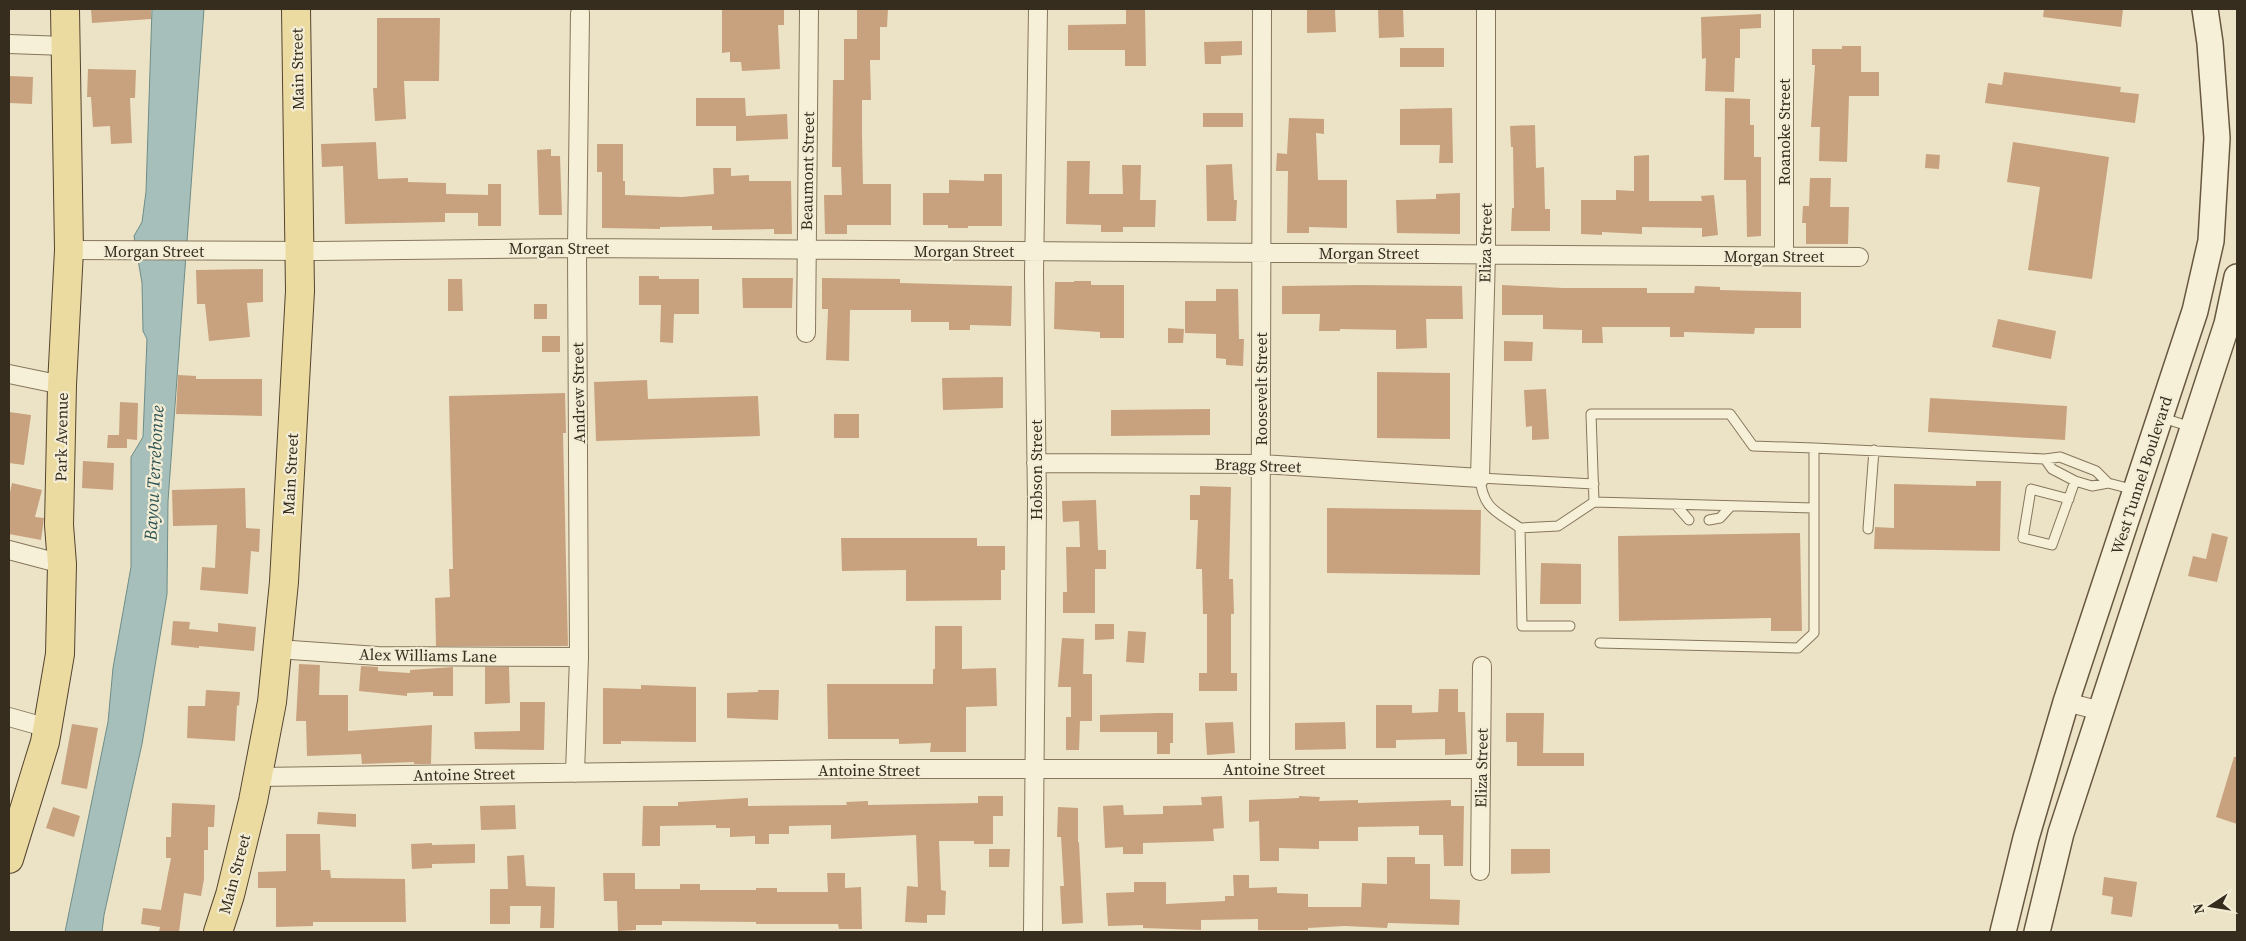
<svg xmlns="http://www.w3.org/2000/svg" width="2246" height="941" font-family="'Source Serif 4',serif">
<rect width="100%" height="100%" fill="#ece3c6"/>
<!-- water -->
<path fill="#a7bfba" stroke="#6e8d88" d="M152,9H204L168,501L167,594L142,744L104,915L102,932H65L108,722L113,668L131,567V457L143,437L147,339L143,331L142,283L134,236L142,222L146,192Z"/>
<!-- building -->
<path fill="#c8a27e" d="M91,9H151V19L92,23Z
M722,9H784V25H778L780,69L742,71L741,62H730V52L722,53Z
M857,9H888L887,27H880V60H870L871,100H862V135L863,184H891V225H847V234H825L824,195H842L841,167H832L833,80H844V39H857Z
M1126,9H1145L1146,66H1125V50H1068V25L1126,24Z
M1307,9H1335L1336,32L1307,33Z
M1378,9H1403L1404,37L1379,38Z
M2044,9H2123L2121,27L2043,17Z
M1761,14V28L1740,29V58H1735L1734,92L1705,91L1706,58L1702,59L1701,17Z
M377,18H440L439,81H404L406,119L375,121L373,88H377Z
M1242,41V55L1221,56V64H1205L1204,42Z
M1842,46H1861V72H1879V96H1849L1847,162L1819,161L1820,127H1811L1815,65H1812V49H1842Z
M1400,48H1444V67H1400Z
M88,69L136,70L135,98H130L132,143L111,144L110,126L93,127L91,97H87Z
M2004,72L2121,87L2120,92L2139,94L2135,123L1985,103L1988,83L2002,85Z
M9,76L33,77L32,104L9,103Z
M696,98H745L746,116L787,114L788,139L736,141V126H696Z
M1725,98L1750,99V125H1754V157H1761V236L1747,237L1746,180H1724Z
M1452,108L1453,163H1439L1440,145H1400V109Z
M1203,113H1243V127H1203Z
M1289,118L1324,119V134L1316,133L1318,180H1347V228L1309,227V233H1287L1288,171H1276L1277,153L1287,154Z
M1535,125L1536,168L1544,167L1545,209H1550V231H1511L1512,208H1514L1513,147H1511L1510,126Z
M376,142L378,179L408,178V182L446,183V194L488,195V184H501V226H478V213H445V222L345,224L343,166L322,167L321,144Z
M2013,142L2109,157L2092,279L2028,270L2040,187L2007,182Z
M597,144H623V181H625V195L682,197L714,194L713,168H731V176L749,175V181H791L792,234H774V229L712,230V226L660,227V229L602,228V172H597Z
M551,149V156H560L562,215H539L537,150Z
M1926,154L1940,155L1939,169L1925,168Z
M1649,155V201H1702L1701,196L1714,195L1718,235L1702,237V228L1642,227V234L1602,232V235L1581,234V200H1616V190L1634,191V156Z
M1067,161H1090L1089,194H1123L1122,165H1141L1140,200H1156L1155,227H1123V232H1101V225L1066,224Z
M1232,164L1234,200H1237L1236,221H1207L1206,165Z
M984,174H1002V226H968V228H948V225H923V193H949V180L984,181Z
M1810,178H1831L1830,207H1849L1848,244H1806V223H1802L1803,206H1809Z
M1460,193V234L1397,233L1396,200L1436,199V194Z
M263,269V302L247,303L250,337L209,341L205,304H197L196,270Z
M639,276H659V279H699V314H674L673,343L660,342L661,305H639Z
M742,278H793L792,308H743Z
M822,278L900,279V283L1012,286L1011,326L970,325V330H949V322H911V310H850L849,361L826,360L828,309H822Z
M448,279H462L463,311H448Z
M1074,281H1091V285H1124V338H1100V332L1054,329L1055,282H1074Z
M1361,285L1462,286L1463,319H1426L1427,348L1396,349V330L1340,329V331H1319L1320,314H1282V286Z
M1502,285L1563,288H1647V293H1694L1695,286L1720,287V290L1801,292V328H1755L1754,334L1684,332V337H1670V327H1602L1603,343H1582V330L1543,329V315H1502Z
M1216,289H1238L1239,339H1244L1243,366L1226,365V359L1216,358V334L1185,333V301H1216Z
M534,304H547V319H534Z
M1998,319L2056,331L2051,359L1992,347Z
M1168,328L1184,329L1183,343H1168Z
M542,336H560V352H542Z
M1504,341L1533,342L1532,361H1504Z
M1377,372L1450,373V439L1377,438Z
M178,375L196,376V379H262V416L176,414Z
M1003,377V408L943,410L942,378Z
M647,380L648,399L758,396L760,436L596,441L594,382Z
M1546,389L1549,439L1532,440V426L1526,427L1524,390Z
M565,393L566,433H563L568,646H436L435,598L450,597L449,569H453L449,396Z
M1930,398L2067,406L2065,440L1928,432Z
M120,402L138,403L137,440L127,439V448H107L108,435H119Z
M1210,409V435L1111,436V410Z
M9,412L31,415L24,465L9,463Z
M834,414H859V438H834Z
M83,461L114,463L113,490L82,488Z
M1976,481H2001L2000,551L1874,549L1875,527L1894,528V484L1976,486Z
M12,483L42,490L35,517L44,518L41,540L9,534V497Z
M1200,486L1231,487L1229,579H1233L1234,614H1231V673H1237V691H1199V673H1207V614H1203L1202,569H1196L1198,520H1190V495H1200Z
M245,488L246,528L260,529L259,552L251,551L248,594L200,590L202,567L215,568L217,525L173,526L172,490Z
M1096,500L1098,550H1106V569H1095V613H1063V592H1067L1066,547H1080L1079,521L1063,522L1062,501Z
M1327,508L1481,510L1480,575L1327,573Z
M1800,533L1802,631H1771V618L1619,621L1618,536Z
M2212,533L2228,537L2217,582L2188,576L2193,556L2206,559Z
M841,538H977V546H1005V570H1001V600L906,601V570L842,571Z
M1541,563L1581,564V604H1540Z
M173,621L190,622L189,629L218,632V623L256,627L254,651L199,646V648L171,645Z
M1095,624H1114V639L1095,640Z
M935,626H962V669L996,668L997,706L966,707V752H930L931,743L899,744V739H828L827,684H933V669H935Z
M1128,631L1146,632L1144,663L1126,662Z
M1062,638L1084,639L1083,674H1092V721H1080L1079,750H1066V717H1071V687H1058Z
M299,664L320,665L319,695H348V731L432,725L431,764H414V762L362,764L361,754L307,756L306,721H296Z
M361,666L378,667V671L410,673V670L453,667V696H433V692L407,693V696L359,691Z
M485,667H509L510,703L485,704Z
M641,685L696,687V742L621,741V744H603V688L641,689Z
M1439,689H1458V712H1465L1467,754L1445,755V739L1396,740V748H1376V705H1412V713L1438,712Z
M206,690L240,692L239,706L237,705L235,741L187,738L188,706H205Z
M758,690H779L778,720L727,718V693L758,692Z
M520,702H545L544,750L475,749L474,732L520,731Z
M1157,713H1173V743H1170V754H1157V732H1100V715Z
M1506,713H1544L1543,753H1584V766H1517V742H1506Z
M1233,722L1235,753L1207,755L1205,723Z
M1345,722L1346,749L1295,750V723Z
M72,724L98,728L87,789L61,784Z
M2234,757H2237V824L2216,817Z
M978,796H1003V816H993V844H974V841H939L941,890L946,891L945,915H927V923L905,922L907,886L918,887L916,835L831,839V825L789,826V834H769V844H755V836L730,837V828H716V825L660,826V846H642L643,806H678V802L748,798V806L847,805L846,802L868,801V805L978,803Z
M1222,796L1224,828L1213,829L1214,841L1143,843V854H1123V847L1105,848L1103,806L1123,805L1124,815L1163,814V806L1202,805L1201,797Z
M1299,796L1320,797L1319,801L1358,800V803L1451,800V806H1464L1463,866H1444L1443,835H1419V826L1358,827V841H1319V849L1279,848V861H1260L1259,821L1249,822V800L1299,798Z
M172,803L215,805L214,827H208V850H204V879L201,896L184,893L179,932H159L160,927L141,924L143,908L161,910L171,858H166V837H171Z
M515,805L516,829L481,830L480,806Z
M53,807L80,816L74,837L46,828Z
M1058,807L1078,808V842H1079L1083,923L1062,924L1060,886H1064L1061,837H1057Z
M318,812L356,814V827L317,824Z
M286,834H320L321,870H330L331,878L405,879L406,922H313V926L276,927V888H258V872L286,871Z
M432,843V845L475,844V863L432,864V868L412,869L411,844Z
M989,849H1010L1009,867H989Z
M1511,849H1550V873L1511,874Z
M524,855L526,886L555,887L554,928H540L541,906H510V924H490V889H508L507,856Z
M1387,857H1415V864H1430V899L1460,900L1459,925L1388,923L1387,928L1345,926L1308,928V930H1258V919L1201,920V930L1143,928V925L1108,926L1106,893L1134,892V882H1166V904L1225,901V896H1234L1233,875H1249V888L1277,887V893L1308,894V907H1361L1362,883L1387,884Z
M603,873H635V889H680V884H700V890H756V888H777V892H828L827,873H845V888L861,887L862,929H839L838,924H756V922L662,921V925H636V930L618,931L617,901H604Z
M2104,877L2137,882L2132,917L2111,914L2113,897L2102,895Z"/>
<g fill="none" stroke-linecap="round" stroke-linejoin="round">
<!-- lane casing -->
<g stroke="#86765c" stroke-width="11">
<path id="lane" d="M2160,417L2191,427
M2045,459L2052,469L2075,481L2092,486L2108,483L2135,490
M2069,499L2031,489L2023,538L2052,545L2075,481
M1594,502L1591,414H1730L1753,446L1814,448
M1675,504L1689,520
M1709,520L1720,518L1731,506
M1520,528C1496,511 1483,509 1480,478L1594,484
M1868,529L1874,450
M1570,626H1522L1520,528L1558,526L1594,502L1813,508
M1600,643L1798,648L1814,633V448L2045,459L2060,457L2096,471L2108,483"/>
</g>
<!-- street casing -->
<g stroke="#86765c" stroke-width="20">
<path id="street" d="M9,44L65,46
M69,250L317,251L577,248L1859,257
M1784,256V9
M806,333L809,9
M9,374L62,385
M1036,463L1261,464L1480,478L1486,254V9
M9,550L62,564
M277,649L378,656L579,657
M2066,702L2101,711
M9,717L48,728
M1260,769L1262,9
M575,773L579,657L577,248L580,13
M257,777L848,769H1481
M1480,871L1482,666
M1033,932L1037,502L1034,274L1038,9"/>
</g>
<!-- secondary casing -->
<g stroke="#685740" stroke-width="28">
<path id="secondary" d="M2003,932L2026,838L2066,702L2195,311L2211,241L2217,138L2210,43L2205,9
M2037,932L2061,833L2227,324L2237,277"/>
</g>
<!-- primary casing -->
<g stroke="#544430" stroke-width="30">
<path id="primary" d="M9,859L45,742L60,654L62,564L59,525L62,385L69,250L65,9
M218,932L230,895L253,801L272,702L284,582L300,291L296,9"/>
</g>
<!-- lane -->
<use href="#lane" stroke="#f7f0d8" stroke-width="9"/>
<!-- street -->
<use href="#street" stroke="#f7f0d8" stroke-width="18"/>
<!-- secondary -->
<use href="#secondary" stroke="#f7f0d8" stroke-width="25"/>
<!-- primary -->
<use href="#primary" stroke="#ecdba0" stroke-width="28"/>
</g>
<g text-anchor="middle" stroke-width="4.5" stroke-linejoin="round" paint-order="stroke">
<!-- street labels -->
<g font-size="16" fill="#372d1f" stroke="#f4edd5">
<text transform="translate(297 69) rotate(-91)" y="6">Main Street</text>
<text transform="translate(1784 132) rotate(-90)" y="6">Roanoke Street</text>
<text transform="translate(807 171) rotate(-89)" y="6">Beaumont Street</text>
<text transform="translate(1485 243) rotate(-89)" y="6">Eliza Street</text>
<text x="559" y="254">Morgan Street</text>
<text x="154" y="257">Morgan Street</text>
<text x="964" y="257">Morgan Street</text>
<text x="1369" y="259">Morgan Street</text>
<text x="1774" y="262">Morgan Street</text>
<text transform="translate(1261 389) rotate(-90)" y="6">Roosevelt Street</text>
<text transform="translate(578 393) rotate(-91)" y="6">Andrew Street</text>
<text transform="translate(61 437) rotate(-89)" y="6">Park Avenue</text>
<text transform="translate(1258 465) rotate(2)" y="6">Bragg Street</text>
<text transform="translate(1036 470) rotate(-90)" y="6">Hobson Street</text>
<text transform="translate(290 474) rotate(-87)" y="6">Main Street</text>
<text transform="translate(2141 475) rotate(-72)" y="6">West Tunnel Boulevard</text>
<text transform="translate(428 655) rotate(1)" y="6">Alex Williams Lane</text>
<text transform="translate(1481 768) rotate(-89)" y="6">Eliza Street</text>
<text x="1274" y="775">Antoine Street</text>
<text x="869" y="776">Antoine Street</text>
<text transform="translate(464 774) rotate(-1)" y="6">Antoine Street</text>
<text transform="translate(234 874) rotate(-75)" y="6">Main Street</text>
</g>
<!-- water labels -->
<g font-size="18" font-style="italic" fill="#305556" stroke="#f4edd5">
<text transform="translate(154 473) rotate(-87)" y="6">Bayou Terrebonne</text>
</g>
</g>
<!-- border -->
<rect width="2246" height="941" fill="none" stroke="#372d1f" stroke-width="20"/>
<!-- north arrow -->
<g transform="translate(2211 906) rotate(258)" stroke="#f4edd5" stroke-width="4" paint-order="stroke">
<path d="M0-4L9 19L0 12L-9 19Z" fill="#372d1f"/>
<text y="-8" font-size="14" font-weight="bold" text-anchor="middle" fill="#372d1f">N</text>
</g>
</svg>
